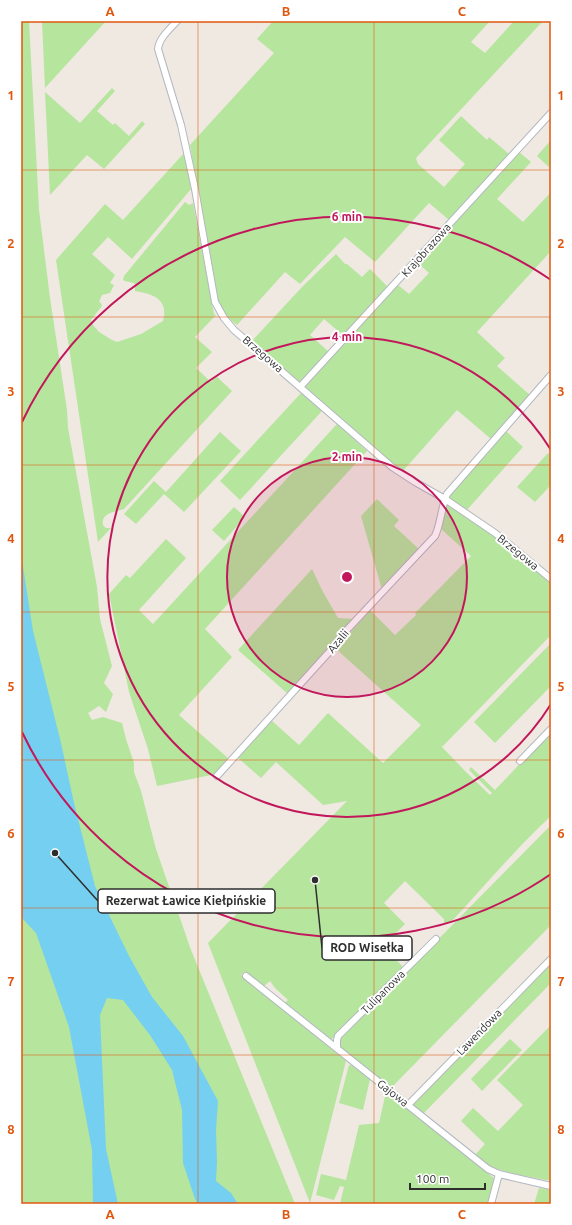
<svg xmlns="http://www.w3.org/2000/svg" width="572" height="1225" font-family="Ubuntu,sans-serif">
<rect width="100%" height="100%" fill="#efe9e1"/>
<!-- green -->
<path fill="#b6e59e" d="M21,21H29L39,210L50,298L67,410L68,428L97,587L100,619L112,666L104,683L113,694L106,712L99,706L88,713L92,720L103,717L122,723L126,739L134,763V772L141,791L156,849L191,950L295,1204H21Z
M42,21H106L45,88Z
M273,21H490L471,42L485,53L514,21H543L416,158L418,164L444,187L465,164L439,140L461,116L487,140L489,137L509,154L449,220L429,203L375,262L345,237L300,284L285,272L237,325L225,315L218,303L190,145L274,53L257,39Z
M112,88L115,91L97,111L113,125L115,123L129,136L142,121L145,124L104,169L87,155L50,195L45,92L80,123Z
M551,140V168H550L537,156Z
M185,152L191,189L132,259L108,237L92,254L115,275L110,283L114,285L110,293L102,295L99,302L101,303L102,306L91,320L93,325L99,332L112,340L117,342L141,334L163,321C169,299 153,294 135,291V284C131,281 128,283 123,280L124,276L185,202L189,205L193,203L214,314L216,315L195,337L212,352L196,368L211,382L216,376L232,391L124,509C114,512 101,513 103,525L106,528H111L98,542L56,260L105,204L123,220Z
M519,152L531,162L497,199L523,222L551,192V251L477,332L505,358L497,366L530,395L491,439L457,410L402,472L304,388L398,285L409,294L429,273L418,263Z
M336,254L345,264H347L362,277L370,269L388,287L344,336L324,319L310,335L329,352L299,385L251,342L302,287Z
M301,393L322,411L240,500L220,481Z
M337,424L367,451L205,629L232,657L179,715L229,759L216,774L157,786L148,749L129,692L109,594L126,575L130,578L166,539L186,558L139,610L153,624Z
M506,431L523,447L466,511L449,499V495Z
M220,432L241,451L184,512L164,494L136,524L124,514L154,481L166,492Z
M548,453L551,456V485L535,502L517,487Z
M377,499L399,520L394,526L419,549L382,590L361,516Z
M447,503L492,534L551,582V635L442,747L466,772L490,795L492,793L469,770L471,767L495,790L551,731V816C515,849 484,887 450,923L448,922L446,924L444,922V919L405,881L384,903L405,924L383,946L403,967L330,1041L284,1004L288,1000L275,988L270,981L263,987L244,972L241,975L346,1061L310,1203L208,943L347,801L323,805L276,762L261,778L237,757L271,720L299,745L328,713L383,763L421,725L336,649L370,610L395,635L416,615L415,613L421,607L471,556L440,528Z
M234,507L245,517L224,541L212,530Z
M312,569L322,590L338,618L355,619L288,694L238,650Z
M551,643V686L495,743L474,722Z
M551,825V925L391,1088L339,1046L340,1039Z
M551,962V983L423,1114L412,1105Z
M551,1025V1181L510,1173L485,1165L474,1156L485,1144L461,1121L473,1108L498,1131L523,1105L497,1080Z
M510,1039L522,1050L482,1091L471,1079Z
M349,1065H351L370,1079L363,1110L339,1103Z
M386,1092L495,1179L489,1204H340L344,1187L340,1186L334,1200L316,1195L321,1174L346,1180L359,1125L379,1123Z
M539,1188L551,1190V1204H534Z"/>
<!-- water -->
<path fill="#75cff0" d="M21,554L33,631L61,743L74,803L95,886L129,956L152,997L183,1036L218,1101L216,1130L217,1162L216,1181L231,1193L238,1204H198L195,1199L183,1163L182,1110L172,1070L150,1035L123,1000L107,998L100,1015L106,1149L118,1204H93L92,1150L69,1027L36,933L21,917Z"/>
<g fill="none" stroke-linecap="round" stroke-linejoin="round">
<!-- minor casing -->
<g stroke="#b4b7c1" stroke-width="8">
<path id="minor" d="M177,21C170,29 159,38 158,49L181,125L195,189L215,302L224,318L234,330L392,467L415,482L445,499L495,533L551,579
M300,387L551,113
M520,761L551,729
M217,776L331,650L344,633L435,536C441,523 441,508 447,494L551,375
M246,976L488,1169L499,1174L551,1186
M337,1048V1040L338,1036L436,939
M408,1105L551,959
M491,1204L499,1174"/>
</g>
<!-- minor -->
<use href="#minor" stroke="#fff" stroke-width="6"/>
</g>
<!-- grid -->
<path fill="none" stroke="#df570e" stroke-width="1" stroke-opacity="0.55" d="M198,21V1204M374,21V1204M21,170H551M21,317H551M21,465H551M21,612H551M21,760H551M21,908H551M21,1055H551"/>
<!-- distance rings -->
<circle cx="347" cy="577" r="120" fill="#c2185b" fill-opacity=".12"/>
<g fill="none" stroke="#c2185b" stroke-width="2">
<circle cx="347" cy="577" r="120"/>
<path d="M551 704A240 240 0 1 1 551 450"/>
<path d="M551 874A360 360 0 0 1 22 732M22 422A360 360 0 0 1 551 280"/>
</g>
<g text-anchor="middle" stroke-width="4" stroke-linejoin="round" paint-order="stroke">
<!-- street labels -->
<g font-size="11" fill="#2e2e2e" stroke="#fff">
<text transform="translate(426 250) rotate(-48)" y="4">Krajobrazowa</text>
<text transform="translate(263 354) rotate(41)" y="4">Brzegowa</text>
<text transform="translate(518 552) rotate(39)" y="4">Brzegowa</text>
<text transform="translate(338 641) rotate(-50)" y="4">Azalii</text>
<text transform="translate(383 992) rotate(-45)" y="4">Tulipanowa</text>
<text transform="translate(479 1032) rotate(-46)" y="4">Lawendowa</text>
<text transform="translate(393 1093) rotate(38)" y="4">Gajowa</text>
</g>
</g>
<circle cx="347" cy="577" r="6" fill="#c2185b" stroke="#fff" stroke-width="2"/>
<g font-size="12" text-anchor="middle" font-weight="bold" fill="#c2185b" stroke="#fff" stroke-width="4" stroke-linejoin="round" paint-order="stroke">
<text x="347" y="221">6 min</text>
<text x="347" y="341">4 min</text>
<text x="347" y="461">2 min</text>
</g>
<!-- callouts -->
<path fill="none" stroke="#2e2e2e" stroke-width="1.5" d="M55 853L98 901M315 880L322 948"/>
<g fill="#2e2e2e" stroke="#fff" stroke-width="1.5">
<circle cx="55" cy="853" r="4"/>
<circle cx="315" cy="880" r="4"/>
</g>
<g fill="#fff" stroke="#2e2e2e" stroke-width="1.5">
<rect x="98" y="889" width="177" height="24" rx="4"/>
<rect x="322" y="936" width="90" height="24" rx="4"/>
</g>
<g font-size="12" text-anchor="middle" font-weight="bold" fill="#2e2e2e">
<text x="186" y="905">Rezerwat Ławice Kiełpińskie</text>
<text x="367" y="952">ROD Wisełka</text>
</g>
<!-- border -->
<rect width="572" height="1225" fill="none" stroke="#ffffff" stroke-width="44"/>
<!-- scale -->
<path d="M410 1183v6h75v-6" fill="none" stroke="#2e2e2e" stroke-width="2"/>
<text x="416" y="1183" font-size="12" fill="#2e2e2e" stroke="#ffffff" stroke-width="3" paint-order="stroke">100 m</text>
<rect x="22" y="22" width="528" height="1181" fill="none" stroke="#df570e" stroke-width="1.5"/>
<g font-size="13" text-anchor="middle" font-weight="bold" fill="#df570e">
<text x="110" y="16">A</text>
<text x="286" y="16">B</text>
<text x="462" y="16">C</text>
<text x="11" y="100">1</text>
<text x="561" y="100">1</text>
<text x="11" y="248">2</text>
<text x="561" y="248">2</text>
<text x="11" y="396">3</text>
<text x="561" y="396">3</text>
<text x="11" y="543">4</text>
<text x="561" y="543">4</text>
<text x="11" y="691">5</text>
<text x="561" y="691">5</text>
<text x="11" y="838">6</text>
<text x="561" y="838">6</text>
<text x="11" y="986">7</text>
<text x="561" y="986">7</text>
<text x="11" y="1134">8</text>
<text x="561" y="1134">8</text>
<text x="110" y="1219">A</text>
<text x="286" y="1219">B</text>
<text x="462" y="1219">C</text>
</g>
</svg>
